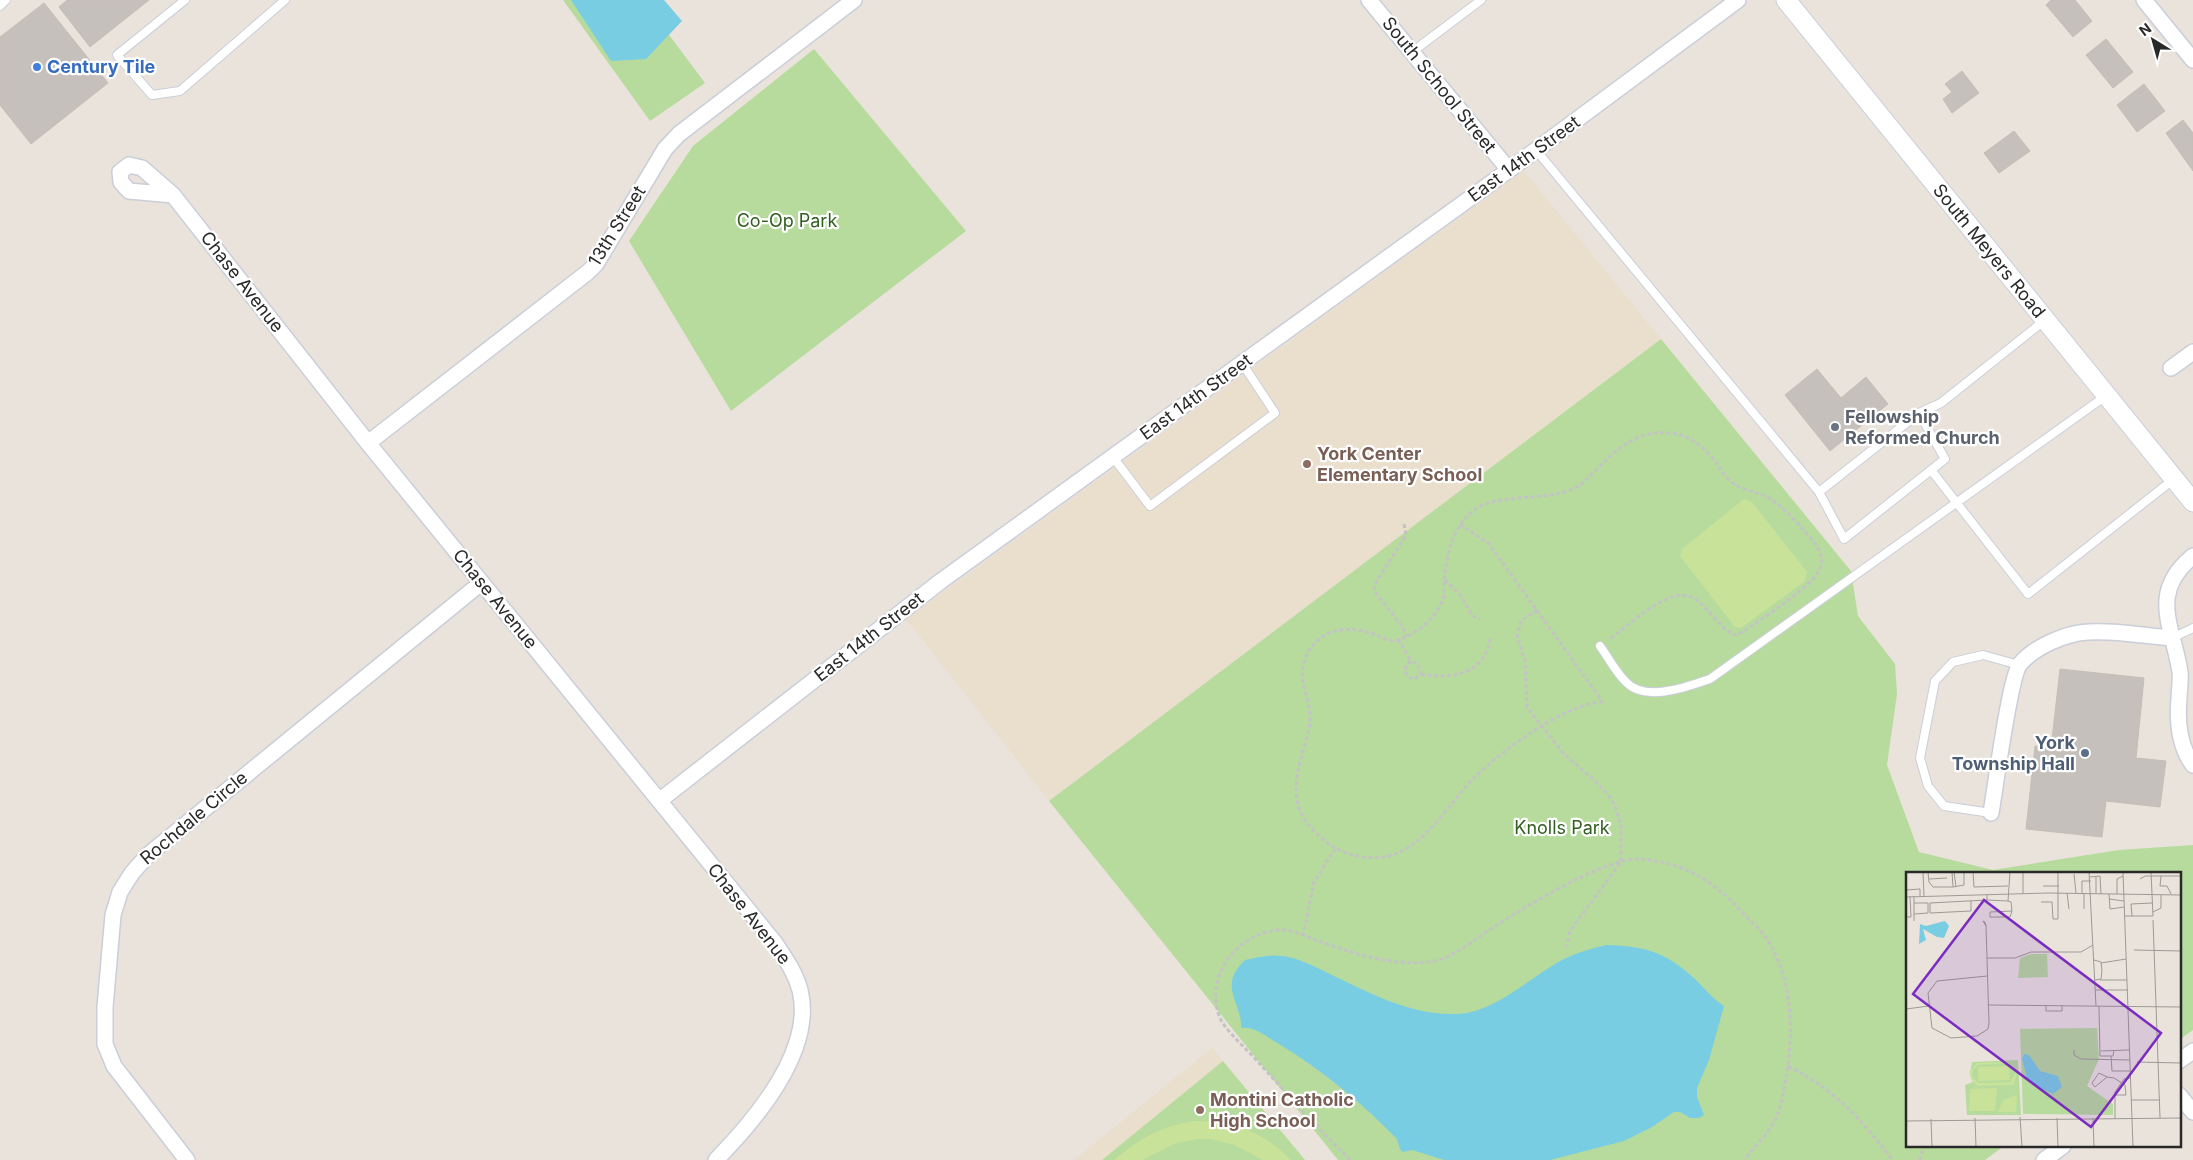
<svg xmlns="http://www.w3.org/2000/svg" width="2193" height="1160" font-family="Inter,sans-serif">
<rect width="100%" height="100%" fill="#eae3dc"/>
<!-- education -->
<path fill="#eadecd" d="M1524,171L1661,339L1049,801L906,619Z
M1212,1048L1305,1160H1074Z"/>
<!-- green -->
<path fill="#b7db9d" d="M563,0H643L705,83L650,121Z
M814,49L966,231L731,411L629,241L693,146Z
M1661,339L1851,571L1858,616L1895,664L1897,694L1887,765L1919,852L1993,870L2119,850L2193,845V1030L2179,1040V874H1907V1146H2004L1985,1160H1338L1049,801Z
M1223,1061L1305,1160H1102Z"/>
<!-- pitch -->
<path fill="#c8e29a" d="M1744,499L1752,502L1807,572L1805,581L1741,628L1735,627L1680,556L1682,549Z
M1194,1121C1231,1120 1265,1132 1291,1160H1263L1234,1145L1211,1139H1199L1176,1143L1143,1160H1114C1139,1139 1161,1126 1194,1121Z"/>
<!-- water -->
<path fill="#78cde2" d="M571,0H664L682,21L646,59L611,61Z
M1606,945C1645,946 1666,952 1695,979C1705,989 1713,999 1724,1006L1709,1060L1697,1088V1097L1704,1115L1699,1118H1690L1680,1112H1674L1652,1127L1624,1141L1550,1160H1444L1412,1150L1403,1152L1400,1149L1397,1139C1361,1102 1323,1071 1279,1044C1268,1038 1255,1026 1241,1028C1242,1001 1217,987 1245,960C1256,958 1270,954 1282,956C1299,958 1313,966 1328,973C1367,992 1412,1016 1457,1014C1493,1013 1530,978 1560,961C1575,953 1590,949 1606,945Z"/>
<!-- building -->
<path fill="#c5c0bb" stroke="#c5beb6" d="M67,0H149L90,47L59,7Z
M2051,0H2075L2092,21L2073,37L2046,5Z
M44,3L108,83L31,144L0,105V37Z
M2106,39L2133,72L2113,88L2086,55Z
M1962,71L1979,93L1952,113L1943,99L1952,92L1945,84Z
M2144,84L2165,111L2137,132L2117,105Z
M2183,120L2193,133V171L2166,133Z
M2014,131L2030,151L1999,173L1984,153Z
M1817,369L1841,398L1866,377L1888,404L1830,451L1785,395Z
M2060,669L2144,678L2136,758L2166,761L2160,807L2106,801L2102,837L2026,829L2035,746L2051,748Z"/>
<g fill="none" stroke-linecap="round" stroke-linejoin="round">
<!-- service casing -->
<g stroke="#caced9" stroke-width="10">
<path id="service" d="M185,0L117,55L152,95L180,91L285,0
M0,6L6,0
M1412,52L1481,0
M1536,150L1819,492L1844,539L1945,459L1919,413
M1113,457L1150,506L1275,413L1242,363
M1931,470L2028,594L2174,479
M1819,492L1919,413L1941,403L2045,320
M2172,638L2193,628
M1600,646C1608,657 1615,671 1625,681C1644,703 1687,687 1710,679L2107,395
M1991,813L1944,806L1928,786L1920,758L1935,681L1953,662L1983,655L2019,665"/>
</g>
<!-- minor casing -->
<g stroke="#caced9" stroke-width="18">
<path id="minor" d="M1369,0L1509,170
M2144,0L2193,60
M173,195L129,191L121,182L120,172L129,165L142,168L173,195L368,443L775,943C785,958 795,972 800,990C815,1051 755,1120 716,1160
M2171,368L2193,352
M368,443L588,272L596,264L665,149L679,134L854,0
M2193,556C2148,593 2173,626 2180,672C2181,681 2179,691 2179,699C2177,722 2179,746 2193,765
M659,801L941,581L1509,170L1738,0
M1991,813C1995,790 2010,676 2020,664C2034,647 2066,633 2088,632C2116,630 2144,636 2172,638
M2179,1061L2193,1051
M2179,1095L2193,1112
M187,1160L114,1066L105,1044V1007L113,915L120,892L132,873L148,855L481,583
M2044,1160L2063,1146"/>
</g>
<!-- tertiary casing -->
<g stroke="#caced9" stroke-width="21">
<path id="tertiary" d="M1786,0L2193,502"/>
</g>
<!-- path -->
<path stroke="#c3c3c3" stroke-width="3" stroke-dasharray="4 2.5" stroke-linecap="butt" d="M1404,524L1406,535L1375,584L1374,591L1402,626L1407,636
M1460,524L1489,544L1603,702
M1445,580C1450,585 1455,590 1460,595C1468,604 1467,615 1480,619
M1537,610L1521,621L1517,635L1525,661L1527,707L1564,754L1593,779L1609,796L1615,806L1621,826V862L1570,931L1566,947
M1398,639L1411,661L1406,665L1405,672L1409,677L1414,679L1421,674L1417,663L1411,661
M1421,674C1450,680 1485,674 1490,639
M1603,702C1563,704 1500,752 1472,780C1441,812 1416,865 1363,857C1343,854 1331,847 1317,834C1284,803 1297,772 1308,734C1318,699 1287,678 1313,645C1329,626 1353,627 1374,634C1380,636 1388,641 1393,641C1403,640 1416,632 1423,626C1431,620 1440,608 1443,599C1445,593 1444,585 1444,579C1448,552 1452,525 1477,508C1499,494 1547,501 1575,488C1583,484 1588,477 1595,471C1617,449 1636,430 1669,433C1688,434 1703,446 1714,460C1720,467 1723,475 1730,481C1741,490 1755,491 1767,497C1780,504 1792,517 1802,528C1808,535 1819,547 1821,555C1824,564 1819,573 1813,579C1795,598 1764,617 1743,632L1734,635C1717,626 1708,605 1691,597C1669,586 1626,627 1609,640
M1303,936L1314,882L1335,849
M1788,1066C1837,1091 1859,1118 1893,1160
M1350,1160C1319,1129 1289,1096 1259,1063C1248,1050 1232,1037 1222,1022C1210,1001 1216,972 1231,955C1244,940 1264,929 1284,930C1297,931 1309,938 1321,942C1356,954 1392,966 1429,962C1452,959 1473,941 1492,928C1522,909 1607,856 1641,859C1683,863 1712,879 1741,911C1749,920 1760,929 1767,939C1794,982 1794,1035 1785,1084C1783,1093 1782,1102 1779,1111C1772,1130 1756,1145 1744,1160
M1919,1160L1925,1146"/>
<!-- service -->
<use href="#service" stroke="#fff" stroke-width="8"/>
<!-- minor -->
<use href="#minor" stroke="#fff" stroke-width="15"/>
<!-- tertiary -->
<use href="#tertiary" stroke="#fff" stroke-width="19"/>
</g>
<!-- markers -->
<circle fill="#3f7fe0" stroke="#fff" stroke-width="2" cx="37" cy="67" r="5"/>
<circle fill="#6b7280" stroke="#fff" stroke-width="2" cx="1835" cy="427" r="5"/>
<g fill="#8d6e63" stroke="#fff" stroke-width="2">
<circle cx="1307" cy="464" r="5"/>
<circle cx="1200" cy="1110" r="5"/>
</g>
<circle fill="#5c6f8a" stroke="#fff" stroke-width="2" cx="2085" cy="753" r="5"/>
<g text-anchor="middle" stroke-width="4.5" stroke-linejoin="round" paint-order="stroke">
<!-- shop labels -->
<g font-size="18" font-weight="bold" fill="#366cbe" stroke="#fff" text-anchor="start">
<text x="47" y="73">Century Tile</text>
</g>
<!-- street labels -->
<g font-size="18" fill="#292929" stroke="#fff">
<text transform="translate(1439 85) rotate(51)" y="6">South School Street</text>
<text transform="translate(1524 159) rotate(-36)" y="6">East 14th Street</text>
<text transform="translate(617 226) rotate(-58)" y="6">13th Street</text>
<text transform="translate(1989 251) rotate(51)" y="6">South Meyers Road</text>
<text transform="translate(242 282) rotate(52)" y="6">Chase Avenue</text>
<text transform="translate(1196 397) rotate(-36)" y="6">East 14th Street</text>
<text transform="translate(495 599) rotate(51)" y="6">Chase Avenue</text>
<text transform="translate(869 637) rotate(-38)" y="6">East 14th Street</text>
<text transform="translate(194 818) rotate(-40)" y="6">Rochdale Circle</text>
<text transform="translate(749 914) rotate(52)" y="6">Chase Avenue</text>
</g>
<!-- park labels -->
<g font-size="18" fill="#325e20" stroke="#fff">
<text x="787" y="227">Co-Op Park</text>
<text x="1562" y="834">Knolls Park</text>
</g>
<!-- worship labels -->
<g font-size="18" font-weight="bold" fill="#5b616d" stroke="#fff" text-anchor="start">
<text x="1845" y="423">Fellowship<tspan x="1845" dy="21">Reformed Church</tspan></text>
</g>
<!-- education labels -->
<g font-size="18" font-weight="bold" fill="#785e54" stroke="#fff" text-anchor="start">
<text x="1317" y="460">York Center<tspan x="1317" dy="21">Elementary School</tspan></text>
<text x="1210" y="1106">Montini Catholic<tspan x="1210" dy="21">High School</tspan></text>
</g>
<!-- service labels -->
<g font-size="18" font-weight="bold" fill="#4e5e75" stroke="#fff" text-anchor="end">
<text x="2075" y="749">York<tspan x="2075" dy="21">Township Hall</tspan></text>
</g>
</g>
<!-- overview -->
<g transform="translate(1906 872)">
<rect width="275" height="275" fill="#eae3dc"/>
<path d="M125,82H141L142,105L112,106L114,86ZM191,156L193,187L181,214L207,232V243L117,242L114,157ZM112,188L115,243H61L59,213L67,210L64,202L66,190Z" fill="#b7db9d"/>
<path d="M102,190L111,198L108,213L71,214L65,207L64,199L71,191ZM102,191L110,200L104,210L73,211L66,205L67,198L72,193ZM103,194L104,208L72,209V195ZM91,216L89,239H63L64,217ZM111,223L110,240H92L97,228Z" fill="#c8e29a" fill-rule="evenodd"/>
<path d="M39,49L43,54L38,66L31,65L17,57L20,68L13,72L14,52L20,54ZM118,182L123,183L134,199L152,204L156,215L147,222L126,212L121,206L116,187Z" fill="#78cde2"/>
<path fill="none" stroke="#9d9994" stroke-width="1" d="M17,0L18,24M22,0L23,10L27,15H47L46,0M48,0L50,15M67,0L68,15L102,14M117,0V21M183,0L190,134M217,0L227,275M168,2L170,21M255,4L254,14H261L265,22M184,5L194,4L195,22M190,5V21M23,7L41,6M234,7L239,4H275M137,14H153M47,15L58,13V0M0,18L14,17V24M275,18V38M161,21L163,37M176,21V9H185M178,21V37M203,22L204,37L218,35M211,22V7L217,4M8,24V49M0,25L142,21L275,23M203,27L218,29M81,28L102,29L104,0M65,29V39L24,41V31L81,28V22M102,29L105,30L106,39L84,40V45H104L106,39M135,30H146L147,47H152V0M247,40L255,36V23M8,42L22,41V31H8M219,44H247L245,0M226,44L225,32L246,31M0,45H5L4,24M247,48L254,246M80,54L77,49L79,50L80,54L83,151L82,157L71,164L45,166L26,156L22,121L31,109L81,104M228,78L275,79M81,86H109L125,80H175L187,73M188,88L195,90L196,98L195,107L189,108M195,91L220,87M194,108H221M189,118H222M83,133L275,135M140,133V139H156V133M193,134L194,184H207L208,178M0,137L23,134M168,178V183L175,187L224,188M195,179L223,178M205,184L206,199H224M231,190L275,191M201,205L193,201L186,211L189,215L201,205L208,206L219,213L220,223H209M225,228H254M114,245L116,275M69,246L70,275M151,246L152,275M187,246L188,275M25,247L26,275M209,247V220L218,207L225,206M0,249L275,246"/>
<path fill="#7b2cbf" fill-opacity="0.15" stroke="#7b2cbf" stroke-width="2.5" d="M78,28L255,161L185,255L7,122Z"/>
<rect width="275" height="275" fill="none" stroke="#292929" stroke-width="2.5"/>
</g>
<!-- north arrow -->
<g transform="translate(2153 40) rotate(323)" stroke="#ffffff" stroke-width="4" paint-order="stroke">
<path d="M0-4L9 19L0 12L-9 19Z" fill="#292929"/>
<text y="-8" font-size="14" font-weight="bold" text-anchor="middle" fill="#292929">N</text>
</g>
</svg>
